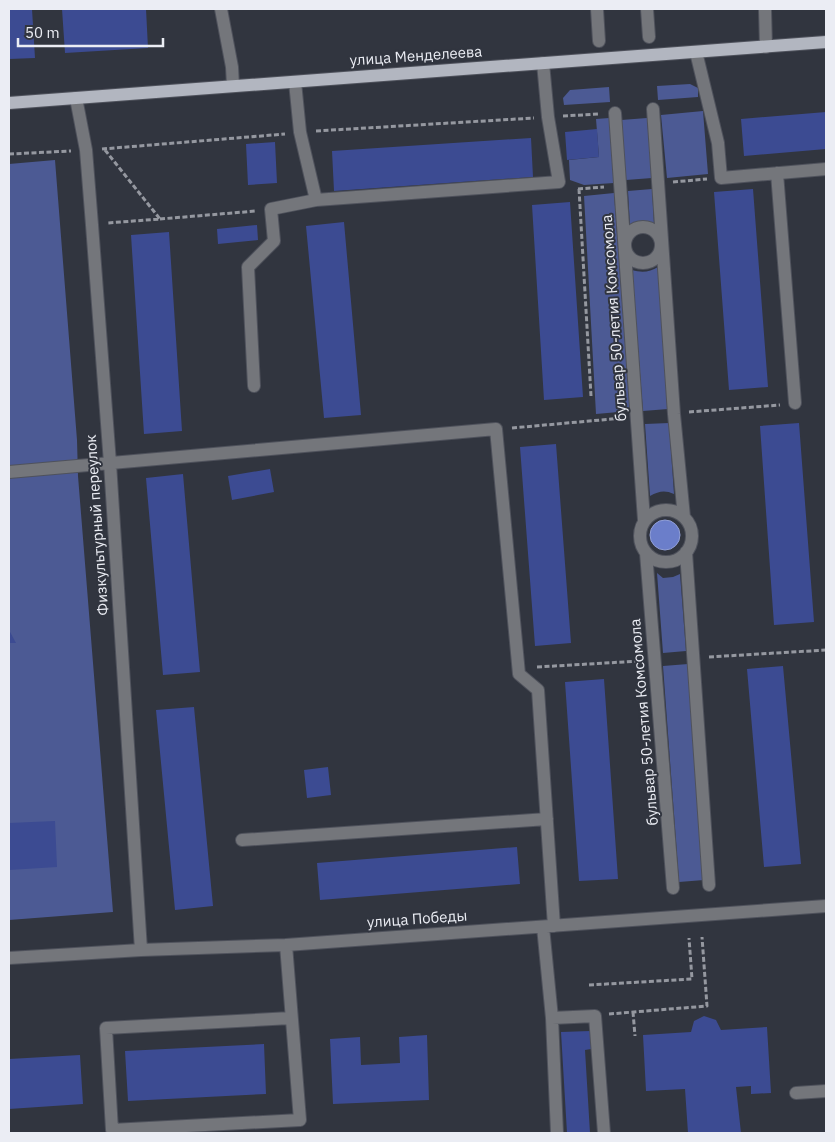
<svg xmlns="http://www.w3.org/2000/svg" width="835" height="1142" font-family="'IBM Plex Sans',sans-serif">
<rect width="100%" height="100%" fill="#31353f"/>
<!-- green -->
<path fill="#4c5a94" d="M690,84L698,88V97L658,100L657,86Z
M609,87L610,102L564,105L563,98L570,90Z
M703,111L708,174L667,178L661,115Z
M609,118L614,183L584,185L570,180L569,160L599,157L596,119Z
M647,118L652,178L626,180L621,120Z
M55,160L77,440L78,476L113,912L9,920V164Z
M652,189L654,224C646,221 638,221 630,226L628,191Z
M614,193L630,411L596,414L584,196Z
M658,267L668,409L643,411L632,270C642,273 650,272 658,267Z
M669,423L674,494C665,490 659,491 650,496L645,424Z
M657,573L663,578L673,577L680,574L686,651L663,653Z
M688,664L704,880L679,882L663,666Z"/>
<!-- water -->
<path fill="#6b7eca" stroke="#919fd7" d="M650 535a15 15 0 1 1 30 0a15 15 0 1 1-30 0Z"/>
<!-- building -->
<path fill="#3c4b92" d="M9,9H32L35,58L9,59Z
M62,9H146L148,48L65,53Z
M826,112V149L744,156L741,119Z
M597,129L599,157L567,160L565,132Z
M531,138L533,177L334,191L332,151Z
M275,142L277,183L248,185L246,144Z
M753,189L768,387L729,390L714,192Z
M570,202L583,397L544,400L532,205Z
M344,222L361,415L324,418L306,226Z
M257,225L258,240L218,244L217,229Z
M169,232L182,431L144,434L131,235Z
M799,423L814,622L774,625L760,426Z
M556,444L571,643L535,646L520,447Z
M270,469L274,492L232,500L228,476Z
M183,474L200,672L163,675L146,478Z
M9,630L16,643H9Z
M783,666L801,864L764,867L747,669Z
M604,679L618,879L579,881L565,682Z
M194,707L213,906L175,910L156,710Z
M328,767L331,795L307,798L304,770Z
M55,821L57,867L9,870V823Z
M517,847L520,884L320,900L317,863Z
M704,1016L716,1020L721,1030L767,1027L771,1093L751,1094V1086L736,1087L741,1133H688L685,1089L646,1091L643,1035L691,1032L694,1021Z
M590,1031L591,1049L585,1050L590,1133H567L561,1032Z
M427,1035L429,1100L333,1104L330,1039L360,1037L361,1065L400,1063L399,1037Z
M264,1044L266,1094L128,1101L125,1051Z
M80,1055L83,1104L9,1109V1059Z"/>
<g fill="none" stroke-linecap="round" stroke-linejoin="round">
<!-- minor casing -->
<g stroke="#4f525c" stroke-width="14">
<path id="minor" d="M221,9L232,67L233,86
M597,9L599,41
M647,9L649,37
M765,9L766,47
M696,52L718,143L721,178L826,169
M76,98L86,150L92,225L110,463L141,950
M653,109L674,414L684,517
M615,113L644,520
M777,173L795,403
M316,200L559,182L548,117L543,63
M625 245a18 18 0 1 1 36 0a18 18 0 1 1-36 0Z
M254,386L248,267L274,241L271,209L316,200L300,132L295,82
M9,472L496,429L519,674L538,690L554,926
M640 536a26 26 0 1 1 52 0a26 26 0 1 1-52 0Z
M686,552L709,885
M646,553L673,888
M242,840L547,819
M543,927L552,1018L595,1016L604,1133
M286,945L300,1120L112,1130L106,1028L291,1018
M9,958L141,950L286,945L826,906
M552,1018L557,1133
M796,1093L826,1091"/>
</g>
<!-- major casing -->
<g stroke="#4f525c" stroke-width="14">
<path id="major" d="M9,103L826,42"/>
</g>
<!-- path -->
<path stroke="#9598a0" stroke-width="3" stroke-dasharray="5 2.5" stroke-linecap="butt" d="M563,116L599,114
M316,131L534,118
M102,149L285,134
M105,150L160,219L107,223
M9,154L71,151
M673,182L707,179
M578,189L604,187
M579,189L591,396
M160,219L256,211
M689,412L780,405
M512,428L623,418
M709,657L826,650
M537,667L640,661
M589,985L692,979L689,938
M633,1012L635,1036
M609,1014L707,1006L702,937"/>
<!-- minor -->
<use href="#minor" stroke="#74767b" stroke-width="12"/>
<!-- major -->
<use href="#major" stroke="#b2b6c0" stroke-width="12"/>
</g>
<g text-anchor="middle" stroke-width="4" stroke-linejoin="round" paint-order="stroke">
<!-- street labels -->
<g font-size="15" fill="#ebedf4" stroke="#31353f">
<text transform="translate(416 56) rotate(-4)" y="5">улица Менделеева</text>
<text transform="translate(614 318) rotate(-94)" y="5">бульвар 50-летия Комсомола</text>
<text transform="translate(97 525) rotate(-94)" y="5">Физкультурный переулок</text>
<text transform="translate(644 722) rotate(-95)" y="5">бульвар 50-летия Комсомола</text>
<text transform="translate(417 919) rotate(-4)" y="5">улица Победы</text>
</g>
</g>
<!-- border -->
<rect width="835" height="1142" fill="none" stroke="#ebedf4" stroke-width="20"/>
<!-- scale -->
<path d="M18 38v8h145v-8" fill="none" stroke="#ebedf4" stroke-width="2.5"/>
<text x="25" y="38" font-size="15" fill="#ebedf4" stroke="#31353f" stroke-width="4" paint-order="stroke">50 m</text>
</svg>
